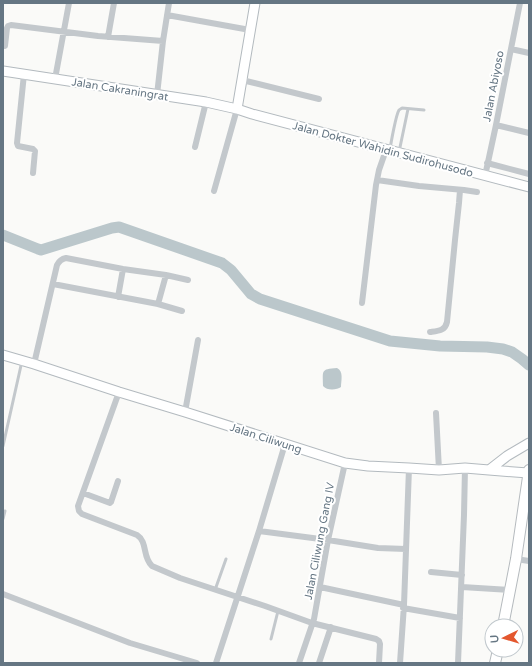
<svg xmlns="http://www.w3.org/2000/svg" width="532" height="666" font-family="'Varela Round',sans-serif">
<rect width="100%" height="100%" fill="#fafaf8"/>
<!-- water -->
<path fill="#bbc7cb" d="M337,368C344,371 341,381 341,387C337,390 327,391 323,386C323,371 320,369 337,368Z"/>
<g fill="none" stroke-linecap="round" stroke-linejoin="round">
<!-- river -->
<path stroke="#bbc7cb" stroke-width="11" d="M3,235L38,249L41,250L112,228L119,227L222,263L231,270L251,294L260,299L390,341L440,346L487,347L503,349L512,352L522,359L529,365"/>
<!-- secondary casing -->
<g stroke="#b3babf" stroke-width="11">
<path id="secondary" d="M3,71L206,102L237,109L252,114L529,187
M237,109L255,3
M3,355L34,364L119,392L185,412L345,463L368,466L409,468L439,470L465,468L489,470L507,456L529,443
M489,470L528,473"/>
</g>
<!-- primary casing -->
<g stroke="#b5babe" stroke-width="12">
<path id="primary" d="M503,626L516,559L529,470
M495,663L498,650"/>
</g>
<!-- lane -->
<path stroke="#c3c8cc" stroke-width="3" d="M390,150C391,142 396,115 399,110C400,109 401,109 402,108L424,110
M399,152L408,109
M3,446L22,361
M3,519L5,511
M215,590L226,559
M271,639L278,611"/>
<!-- street -->
<path stroke="#c3c8cc" stroke-width="6" d="M167,15L250,30
M108,37L114,3
M5,46L7,28L8,26L11,25L98,36L163,41
M511,49L529,53
M24,74L17,143L18,146L33,149L35,151L33,173
M55,79L69,3
M242,80L319,99
M157,95L163,41L169,3
M496,125L529,133
M195,147L206,102
M487,163L529,174
M485,176L496,125L520,3
M377,180L419,186L464,190L477,192
M214,191L237,109
M53,284L158,304L182,311
M118,297L123,269
M362,303L376,185L379,170L386,150
M158,304L166,275
M430,332C438,331 445,331 447,322L455,240L459,203L460,190
M34,364L57,265C59,261 61,259 66,258L123,269L166,275L188,280
M119,392L78,506L79,511L82,514L137,535C148,542 142,557 152,566L180,578L265,606L312,623L376,639L379,641L380,644L379,663
M185,412L198,340
M436,413L439,470
M83,493L110,503L111,502L118,481
M259,531L328,540L378,548L406,549
M516,559L529,561
M431,572L462,575
M320,587L404,605
M462,587L511,590
M3,594L130,643L197,663
M403,608L460,618
M216,663L259,531L285,444
M299,663L314,619L328,540L345,463
M319,663L331,627
M400,663L404,605L409,468
M458,663L464,515L465,468"/>
<!-- secondary -->
<use href="#secondary" stroke="#fff" stroke-width="9"/>
<!-- primary -->
<use href="#primary" stroke="#fff" stroke-width="10"/>
</g>
<g text-anchor="middle" stroke-width="4" stroke-linejoin="round" paint-order="stroke">
<!-- street labels -->
<g font-size="11" fill="#657683" stroke="#fff">
<text transform="translate(493 86) rotate(-79)" y="4">Jalan Abiyoso</text>
<text transform="translate(120 89) rotate(9)" y="4">Jalan Cakraningrat</text>
<text transform="translate(383 149) rotate(15)" y="4">Jalan Dokter Wahidin Sudirohusodo</text>
<text transform="translate(266 438) rotate(18)" y="4">Jalan Ciliwung</text>
<text transform="translate(319 541) rotate(-79)" y="4">Jalan Ciliwung Gang IV</text>
</g>
</g>
<!-- border -->
<rect width="532" height="666" fill="none" stroke="#657683" stroke-width="8"/>
<!-- north arrow -->
<g transform="translate(504 638) rotate(265)"><circle r="19" fill="#ffffff" stroke="#c1c8cd"/>
<path d="M0-3L7 15L0 10L-7 15Z" fill="#e4572e"/>
<text y="-6" font-size="11" font-weight="bold" text-anchor="middle" fill="#657683">U</text>
</g>
</svg>
